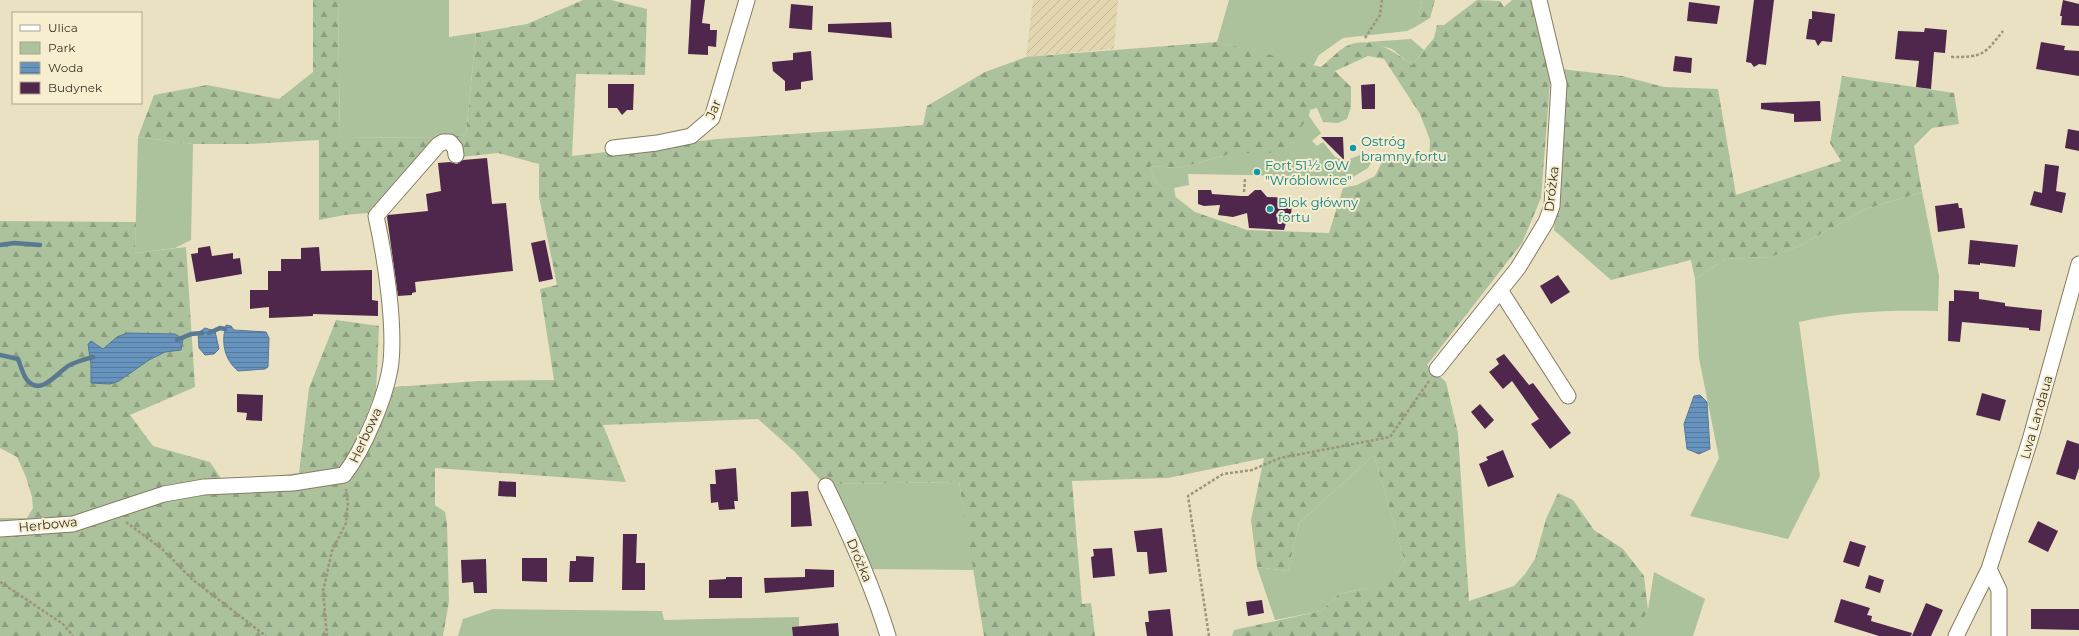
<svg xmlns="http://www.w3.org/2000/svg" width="2079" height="636" font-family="Montserrat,sans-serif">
<defs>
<pattern id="industrial-furrows" width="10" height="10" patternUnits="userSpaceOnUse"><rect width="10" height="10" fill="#e2d6b0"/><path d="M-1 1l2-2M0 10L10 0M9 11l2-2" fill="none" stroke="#c3b897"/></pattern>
<pattern id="forest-firs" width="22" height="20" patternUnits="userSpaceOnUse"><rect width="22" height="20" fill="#abc29c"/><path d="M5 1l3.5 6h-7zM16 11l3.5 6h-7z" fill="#8c9e7f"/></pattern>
<pattern id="water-rules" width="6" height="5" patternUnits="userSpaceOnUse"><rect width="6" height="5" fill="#6794bf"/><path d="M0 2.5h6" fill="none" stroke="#567a9b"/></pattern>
</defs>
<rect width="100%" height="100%" fill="#eae1c2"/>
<!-- industrial -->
<path fill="url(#industrial-furrows)" d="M1033,0H1118L1114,49L1026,57Z"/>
<!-- green -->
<path fill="#abc29c" d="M338,0H449V37L476,33L466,134L452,137L340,138Z
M1229,0H1422L1417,26L1407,31L1343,38L1319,55L1313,66L1217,42Z
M1411,39L1424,50L1412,65L1392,49L1367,42Z
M1309,116L1321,133L1312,141L1317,146L1323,142L1335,157L1345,161L1362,154H1376L1368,168L1353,177L1188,174L1189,185L1174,188L1176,198L1155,181L1150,166L1179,168L1234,153L1283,152Z
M138,137L193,144L191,240L175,248L135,253Z
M1922,192L1939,276L1938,311C1891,310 1845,311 1799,322L1820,476L1788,539L1690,516L1719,458L1699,358L1695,279L1725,259L1771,257L1799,246L1866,209Z
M1374,455L1405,562L1384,589L1367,588L1339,594L1321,611L1275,620L1257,567L1288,571L1299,523Z
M959,482L974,570L867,569L829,484Z
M1654,572L1705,599L1693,636H1632L1648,610Z
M493,609L662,611L664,620L799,617V636H458L463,619Z"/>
<!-- forest -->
<path fill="url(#forest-firs)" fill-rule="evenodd" d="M313,0H338L340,138L444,137L368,213L344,215L319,220V140L248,144H193L138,137L154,95L207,85L279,99L313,72Z
M583,0H611L647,9L645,75L576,74L572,156L717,139L923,125L927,106L985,72L1026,57L1217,42L1321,67C1330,60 1339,49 1349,45C1372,36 1394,51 1412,65L1434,38L1437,25H1444L1477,0L1500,1L1504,7L1512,0H1531L1551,70L1541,198L1522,243L1427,365L1446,382L1458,433L1469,601L1514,586L1525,574L1535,559L1546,519L1558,493L1573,500L1594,530L1623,549L1644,576L1648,610L1634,636H1232L1234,630L1321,611L1339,594L1367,588H1384L1405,562L1374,455L1299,523L1288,571L1257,567L1251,520L1264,458L1168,478L1072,481L1082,604L1091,603L1095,636H984L959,482L824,484L795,452L758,419L603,425L626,482L435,468V505L445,512L447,523L449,601L443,636H0V518H27L33,508L32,497L26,477L17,457L0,448V221L136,222L135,253L186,247L195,387L130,415L153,446L210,462L224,483L299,473L309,388L336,320L379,326L376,392L348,459L339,469L300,473L323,484L363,459L394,387L478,381L554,380L540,289L557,285L539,197V164L498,153L461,157L452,137L466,134L476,33L527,24ZM1368,56L1384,59L1420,114L1430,140L1429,162L1387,152L1375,176L1357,185L1343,188L1329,233L1247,230L1195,212L1155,181L1150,166L1179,168L1234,153H1283L1309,116L1310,110L1317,108L1323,122L1338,123L1347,119L1351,107V87L1335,71Z
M1422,0H1435L1430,18L1417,26Z
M1561,69L1622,76L1664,87L1718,89L1736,195L1841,161L1830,143L1842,76L1954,93L1959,124L1932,128L1914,146L1922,192L1866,209L1799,246L1771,257L1725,259L1695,279L1691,260L1611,280L1554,230L1564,86Z"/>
<!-- water -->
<path fill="url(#water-rules)" stroke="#597892" d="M226,325L231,326L234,330L266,332L269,338L268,367L265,369L238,371C224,359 221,342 226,325Z
M205,328L215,331L219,349L214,354L205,355L199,348L198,333Z
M127,333L175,334L183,339L181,350L165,352L149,360L119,381L110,384L91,383V364L88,344L91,341L103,349L117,337Z
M1700,395L1707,402L1710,449L1699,454L1687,449L1684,424L1694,396Z"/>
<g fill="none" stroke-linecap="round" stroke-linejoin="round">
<!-- stream -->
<path stroke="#597892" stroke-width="4.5" d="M0,245L14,243L40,245
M209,333L220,328L225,329
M177,340L191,334L202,333
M0,355L18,359C21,366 23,376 28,381C42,397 60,369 70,365C77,361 86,359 93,357"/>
</g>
<!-- building -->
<path fill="#50274c" d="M691,0H705L702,23L710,24V30H717L716,47L708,46V55L688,54Z
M1754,0H1774L1766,65L1759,64L1754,67L1751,63L1746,62Z
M2063,0L2079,4V26L2061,25L2062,16H2060Z
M1689,2L1720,6L1717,24L1687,21Z
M791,4L813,6L812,30L789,28Z
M1812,11L1835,14L1832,42L1822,41L1818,46L1815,40L1806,39L1809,19H1812Z
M891,22L892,38L828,32V24Z
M1925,28L1947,30L1945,53L1934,52L1931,89L1916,87L1919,61L1895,59L1898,31L1924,32Z
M2041,42L2065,46L2064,50L2079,51V76L2036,69Z
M811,51L813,80L801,82V89L785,91V81L773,71L772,62L793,60V53Z
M1675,56L1692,58L1691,73L1673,71Z
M608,84H634L633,110H627L622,115L617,108H608Z
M1375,84V109H1362L1361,85Z
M1820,101L1821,121L1794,122V114L1761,109V103Z
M2068,129L2079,131V151L2065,148Z
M1321,137H1343L1344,160Z
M487,158L492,204L506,203L513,271L415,282L416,292L412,293V295L398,296L387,217L388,215L428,211L426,194L441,191L438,163L450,162L457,164L463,160Z
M2045,164L2059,166L2056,191L2066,193L2062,213L2030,205L2034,191L2042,193Z
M1198,190H1211L1212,194L1241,196H1248L1255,190H1261L1267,197L1292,198L1291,219H1287L1284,230L1249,228L1247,213L1233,217L1218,215L1220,205L1204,206L1198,204Z
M1958,203L1959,208H1962L1965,228L1938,232L1935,206Z
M545,240L553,279L539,282L531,243Z
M1970,240L2018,245L2015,267L1980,263V265L1968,264Z
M210,246L212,256L233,253V259L240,258L242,274L196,282L191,254L198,253V248Z
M319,247L321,271L372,270V300L378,301V316L313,314V316L269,318V307L250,309V290H268V271H281V259H301V248Z
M1558,275L1570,292L1551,304L1540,286Z
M1954,290L1979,292V299L2005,303V306L2042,310L2040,331L2029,330V328L1962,322L1960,342L1948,341L1949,301H1954Z
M1504,354L1529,385L1533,383L1571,433L1550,449L1531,424L1539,419L1512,381L1503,389L1489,372L1499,364L1496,359Z
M1982,393L2006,400L2000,421L1976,415Z
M237,394L263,395L262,421L246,420L247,413L237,412Z
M1480,404L1494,420L1485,429L1471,412Z
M2067,440L2079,444V468L2075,480L2056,474Z
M1503,450L1514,477L1488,487L1479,464L1488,460L1486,457Z
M736,468L738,501H734L735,509L719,510L718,502L711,503L710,484H716L715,470Z
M499,481L516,482V497L498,496Z
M808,491L812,526L791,527V492Z
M2038,521L2058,531L2048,552L2028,542Z
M1162,528L1167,572L1149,574L1147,552H1137L1134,531Z
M623,534H637L636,563H645V590H622Z
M1850,541L1866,546L1859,567L1843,562Z
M1112,548L1115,576L1093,578L1091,557L1094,556L1093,549Z
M576,556L594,557L593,582H569L570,561H576Z
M522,558H547V582L522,581Z
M486,559L487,593H474L473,582L462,583L461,560Z
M805,569L834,570V587L765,593L764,578L805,577Z
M1869,575L1884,580L1880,593L1865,588Z
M726,577H742V598H709V580L726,579Z
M1841,599L1870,608L1867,615L1872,616L1871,621L1912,633L1911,636H1879L1834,622Z
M1262,600L1264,613L1248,616L1246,602Z
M1926,603L1943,610L1931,636H1912Z
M1170,609L1173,636H1147L1145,622H1149L1148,611Z
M2031,609H2079V630L2031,629Z
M838,623L839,636H793L792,627Z"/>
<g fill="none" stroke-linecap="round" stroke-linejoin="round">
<!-- minor casing -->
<g stroke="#857c60" stroke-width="17">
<path id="minor" d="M613,148L657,143L691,136L712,118L747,0
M1500,290L1568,396
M1437,369L1518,268L1546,222L1552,206L1559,84L1539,0
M826,486C850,535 872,584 888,636
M0,529L73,524L164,494L204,487L293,483L344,475C364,449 387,395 391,362C395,321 385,257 376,216L438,145L443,142H450L455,148L456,155
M1989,569L1999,590V636
M1956,636L1989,569L2030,440L2079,264"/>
</g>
<!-- path -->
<path stroke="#9b957e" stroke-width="2.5" stroke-dasharray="3 2" stroke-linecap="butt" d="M1365,38L1380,15L1382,0
M1951,57C1983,57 1984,55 2003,31
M1244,192L1245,179
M126,522L162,549L193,580L266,636
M0,582L63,624L73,636
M327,636L323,591L332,551L346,523L348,502L346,489
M1209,636L1188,496L1223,474L1252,470L1280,458L1390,437L1429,381"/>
<!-- minor -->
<use href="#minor" stroke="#fff" stroke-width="15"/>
</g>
<!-- markers -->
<g fill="#0f9aa8" stroke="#f7eecf" stroke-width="1.5">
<circle cx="1353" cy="148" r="4"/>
<circle cx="1257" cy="172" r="4"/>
<circle cx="1270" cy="209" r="4"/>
</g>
<g text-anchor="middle" stroke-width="4" stroke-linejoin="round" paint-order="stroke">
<!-- street labels -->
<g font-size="13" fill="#393529" stroke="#f7eecf">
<text transform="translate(713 109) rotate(-67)" y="5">Jar</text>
<text transform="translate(1551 189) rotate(-83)" y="5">Dróżka</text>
<text transform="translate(2036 417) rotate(-74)" y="5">Lwa Landaua</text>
<text transform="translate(365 435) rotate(-65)" y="5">Herbowa</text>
<text transform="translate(48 524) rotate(-6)" y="5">Herbowa</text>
<text transform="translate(860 560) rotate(67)" y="5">Dróżka</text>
</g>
<!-- culture labels -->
<g font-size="13" fill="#0d838f" stroke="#f7eecf" text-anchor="start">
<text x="1361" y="146">Ostróg<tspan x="1361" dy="15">bramny fortu</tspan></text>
<text x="1265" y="170">Fort 51½ OW<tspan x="1265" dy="15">"Wróblowice"</tspan></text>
<text x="1278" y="207">Blok główny<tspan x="1278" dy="15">fortu</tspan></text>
</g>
</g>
<!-- legend -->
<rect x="12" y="12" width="130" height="92" fill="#f7eecf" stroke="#aba48d"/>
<rect x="20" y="25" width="20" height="6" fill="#ffffff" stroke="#aba48d"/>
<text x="48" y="32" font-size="12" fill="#393529">Ulica</text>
<rect x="20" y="42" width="20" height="12" fill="#abc29c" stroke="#aba48d"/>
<text x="48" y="52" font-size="12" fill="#393529">Park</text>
<rect x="20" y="62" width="20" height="12" fill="url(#water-rules)" stroke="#aba48d"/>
<text x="48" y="72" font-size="12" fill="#393529">Woda</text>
<rect x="20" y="82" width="20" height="12" fill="#50274c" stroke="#aba48d"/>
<text x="48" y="92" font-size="12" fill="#393529">Budynek</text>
</svg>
